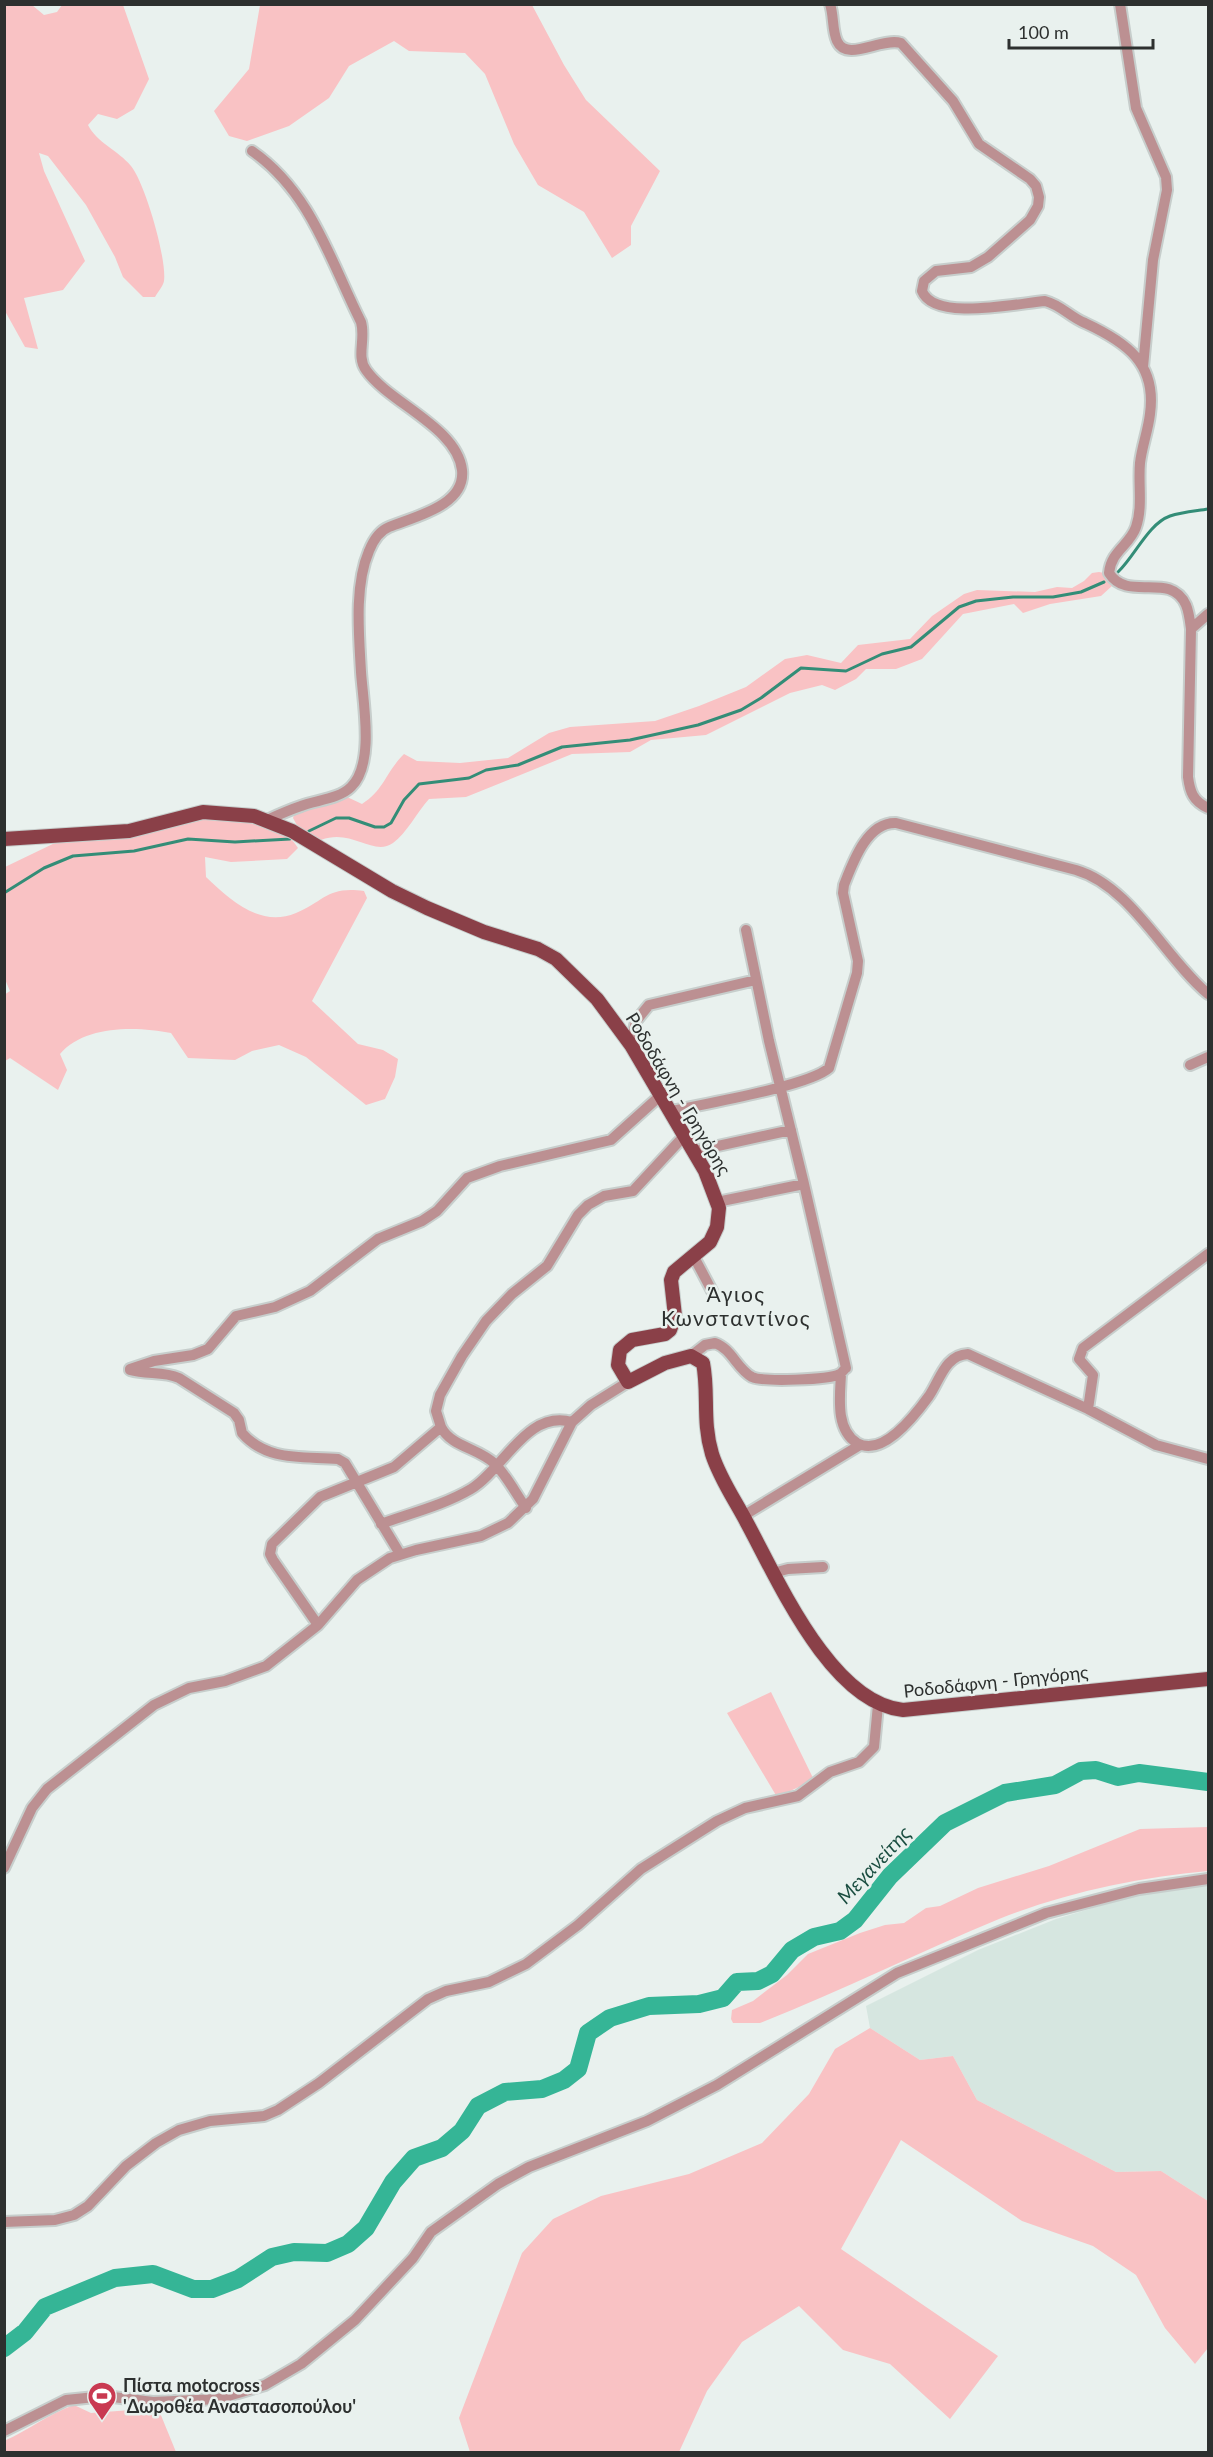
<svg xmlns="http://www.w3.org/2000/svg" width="1213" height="2457" font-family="Lato,sans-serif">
<rect width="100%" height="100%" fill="#e9f1ee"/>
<!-- built -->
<path fill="#d6e6e0" d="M1208,1886V2201L1161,2171L1116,2172L977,2100L953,2056L920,2060L870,2028L866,2006L978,1950L1056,1919L1146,1892Z"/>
<!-- green -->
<path fill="#f9c2c4" d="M4,5H32L44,15L57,12L62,5H123L149,79L134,109L117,119L98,114L88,125C97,143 118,150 131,166C145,183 167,259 164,281C163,286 158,292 155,297H143L123,277L115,257L86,205L48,156L39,153L44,171L85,261L63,290L24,298L38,349L25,347L5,311Z
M260,5H532L564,65L586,100L660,171L631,226V245L612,258L584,212L538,185L514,144L485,74L465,53L409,51L394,41L349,66L329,98L289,126L247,141L229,136L214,111L249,69Z
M1099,572L1104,573L1112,586L1101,596L1050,604L1023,613L1014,604L963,614L922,659L896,669H866L856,679L835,690L822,685L790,693L706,735L651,740L630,752L572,754L466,797L429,799C417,812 407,833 393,843C373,857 352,828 321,840L299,829L293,818L295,812L345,796L362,804C385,789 385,773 404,754L417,761L460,763L508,758L549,733L570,727L655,721L699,706L746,687L785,659L807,655L841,663L858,645L910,639L932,616L964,594L977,590L1035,592L1057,587L1072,588L1084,581L1092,573Z
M199,818C230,820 280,818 298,848L287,859L231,862L205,857L206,877C230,900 260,928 296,913C325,901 327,886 364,891L367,898L312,1001L358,1044L383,1050L398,1059L395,1077L385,1099L366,1105L306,1057L279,1045L252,1051L235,1060L188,1058L171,1033C137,1026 84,1025 60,1054L67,1070L58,1090L10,1058L5,1061L4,995L10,991L4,977L5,867L59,841Z
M771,1692L814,1780L777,1797L727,1713Z
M1208,1827V1871C1139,1877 1064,1893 999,1919C919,1952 841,1991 760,2023H733L731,2019L732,2010L753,2001L787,1975L808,1954L860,1933L885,1925L904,1923L926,1908L940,1906L978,1888L1049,1866L1140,1829Z
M870,2028L920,2060L953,2056L977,2100L1116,2172L1161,2171L1208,2201V2348L1195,2364L1165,2328L1136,2275L1093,2246L1022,2221L901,2140L841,2249L998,2356L950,2419L890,2364L843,2350L799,2306L742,2342L707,2391L679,2452H470L459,2418L522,2253L553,2219L601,2196L689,2174L762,2143L809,2094L835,2049Z
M74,2405L91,2413L158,2408L176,2452H5L4,2441C29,2430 48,2414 74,2405Z"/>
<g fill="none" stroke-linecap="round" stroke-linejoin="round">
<!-- stream -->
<path stroke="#338d77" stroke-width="3" d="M1118,572C1135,556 1148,524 1170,516C1182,512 1196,511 1208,509
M309,831L336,818H349L375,827H384L391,823L404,800L419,784L469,778L486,770L518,765L562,747L630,740L698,725L741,710L761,698L801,668L846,671L882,654L911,647L959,607L976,601L1013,597H1053L1081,592L1104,582
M4,893L44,868L73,856L134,851L188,839L235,842L290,839"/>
<!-- river -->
<path stroke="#35b596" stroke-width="18" d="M4,2348L25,2332L45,2307L115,2278L153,2274L193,2289H212L238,2279L272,2257L294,2252L327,2253L348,2244L366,2228L393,2182L414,2158L442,2148L462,2131L478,2106L505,2092L542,2089L564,2080L578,2069L588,2033L610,2018L649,2006L699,2004L723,1998L737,1982L758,1981L772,1974L792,1950L814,1937L840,1931L855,1920L890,1876L945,1823L1005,1793L1055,1785L1081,1771L1096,1770L1118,1777L1139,1773L1208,1782"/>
<!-- minor casing -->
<g stroke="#c7cecc" stroke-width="14">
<path id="minor" d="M830,4C834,16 832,30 837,41C847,63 881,37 901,43L953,101L979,144L1030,179L1036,186L1039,197L1038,206L1030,220L988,257L971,267L936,271L924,281L922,291C934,322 1019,303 1045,301C1061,305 1070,317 1085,323C1126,342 1157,363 1150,414C1148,431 1142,446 1140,463C1138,484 1143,507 1136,527C1130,545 1111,551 1109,573C1128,603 1170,570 1186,605C1189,612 1190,621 1191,629
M1120,4L1136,108L1166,177L1167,190L1153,260L1143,367
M252,151C311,192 330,260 361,322C366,339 356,356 366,370C389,403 457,427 462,470C466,506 413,517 389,527C379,531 373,541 369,551C354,586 359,635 361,672C363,702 375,764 351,787C339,799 316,800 301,806C289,810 278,815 267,820
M1208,614L1191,629L1188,777C1190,792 1193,801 1208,808
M631,1045L636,1021L649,1005L756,980
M1190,1065L1208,1057
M672,1111C703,1104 809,1086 829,1068L857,973L858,961L843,893L844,885C853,862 867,822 896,823L1076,870C1131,886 1165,958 1208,994
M695,1151L791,1130
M717,1202L804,1184L769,1041L746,930
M693,1255L712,1291
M691,1356L705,1345L715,1343C732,1349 737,1369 752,1377C763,1382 829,1380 840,1374C842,1373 844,1369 846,1368L804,1184
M130,1369L154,1361L193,1355L208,1349L236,1316L275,1307L310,1291L378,1239L422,1221L437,1211L467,1178L500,1166L611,1140L661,1095
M130,1370C147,1375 163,1371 179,1378L234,1413L239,1420L242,1433C267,1462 303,1456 338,1459L345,1463L400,1554
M841,1374C840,1396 835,1429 857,1443C883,1458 916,1414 929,1396C940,1380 945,1355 968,1354L1088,1409L1156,1445L1208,1459
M1088,1409L1093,1375L1079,1359L1083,1348L1208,1254
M441,1427C451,1447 479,1448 495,1464C507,1476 516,1494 526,1508
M743,1516L860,1445
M381,1524C411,1513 444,1505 471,1489C504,1469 527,1409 572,1422
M773,1573L788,1569L823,1567
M318,1625L273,1560L270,1554L272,1544L320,1497L394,1467L441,1427L436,1411L440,1395L462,1356L486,1321L512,1294L547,1266L578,1215L588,1205L604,1196L633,1191L685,1135
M4,1868L32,1808L47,1789L154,1705L189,1688L225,1681L266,1666L318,1625L357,1580L390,1558L416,1550L481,1536L508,1523L533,1499L572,1422L591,1405L628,1382
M4,2222L55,2220L74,2215L88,2206L126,2166L156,2143L179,2130L210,2121L264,2116L278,2110L319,2083L428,1999L446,1991L489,1982L526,1964L578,1925L641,1869L717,1821L745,1808L798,1796L830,1772L859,1762L874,1747L878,1705
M4,2431L66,2400L105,2396L153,2402L218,2399L265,2385L301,2364L355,2320L413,2258L431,2232L498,2184L529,2167L647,2121L717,2085L897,1973L1046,1913L1139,1889L1208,1879"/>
</g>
<!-- major casing -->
<g stroke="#c7cecc" stroke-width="16">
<path id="major" d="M4,839L129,831L203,812L254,816L292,831L392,891L427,908L484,932L538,949L556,959L597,999L631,1045L705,1171L719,1208L717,1227L710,1242L674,1272L671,1280L675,1316L670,1330L665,1334L632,1340L620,1350L618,1365L628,1382L665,1363L691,1356L703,1363C709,1393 702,1421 712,1454C720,1479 735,1500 747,1523C778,1580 831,1703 903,1710L1208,1679"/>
</g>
<!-- minor -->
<use href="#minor" stroke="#bc9092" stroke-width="10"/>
<!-- major -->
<use href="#major" stroke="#8a4048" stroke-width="14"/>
</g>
<!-- icons -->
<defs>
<g id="stadium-pin" transform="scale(1.5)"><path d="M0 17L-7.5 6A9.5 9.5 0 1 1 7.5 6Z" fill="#c93951" stroke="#e9f1ee"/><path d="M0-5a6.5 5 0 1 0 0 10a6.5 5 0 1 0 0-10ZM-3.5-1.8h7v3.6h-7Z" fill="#fff"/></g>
</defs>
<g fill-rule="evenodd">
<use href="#stadium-pin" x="102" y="2396"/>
</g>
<g text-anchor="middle" stroke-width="5" stroke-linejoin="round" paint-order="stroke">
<!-- street labels -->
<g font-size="18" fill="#2d302f" stroke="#e9f1ee">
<text transform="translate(678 1094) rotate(59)" y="6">Ροδοδάφνη - Γρηγόρης</text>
<text transform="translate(996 1682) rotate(-6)" y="6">Ροδοδάφνη - Γρηγόρης</text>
</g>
<!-- poi labels -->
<g font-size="18" font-weight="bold" fill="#2d302f" stroke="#e9f1ee" text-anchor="start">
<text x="123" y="2392">Πίστα motocross<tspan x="123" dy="21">'Δωροθέα Αναστασοπούλου'</tspan></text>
</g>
<!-- water labels -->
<g font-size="20" font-style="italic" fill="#1b4e41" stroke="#e9f1ee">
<text transform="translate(874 1865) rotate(-47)" y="7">Μεγανείτης</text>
</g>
<!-- quarter labels -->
<g font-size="21" letter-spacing="1.5" fill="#2d302f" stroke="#e9f1ee">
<text x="736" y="1302">Άγιος<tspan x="736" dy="24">Κωνσταντίνος</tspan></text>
</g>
</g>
<!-- border -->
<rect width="1213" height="2457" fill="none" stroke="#2d302f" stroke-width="12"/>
<!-- scale -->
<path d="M1009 39v9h144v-9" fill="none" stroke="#2d302f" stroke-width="3"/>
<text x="1018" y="39" font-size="18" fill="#2d302f" stroke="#e9f1ee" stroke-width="4.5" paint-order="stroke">100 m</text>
</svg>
